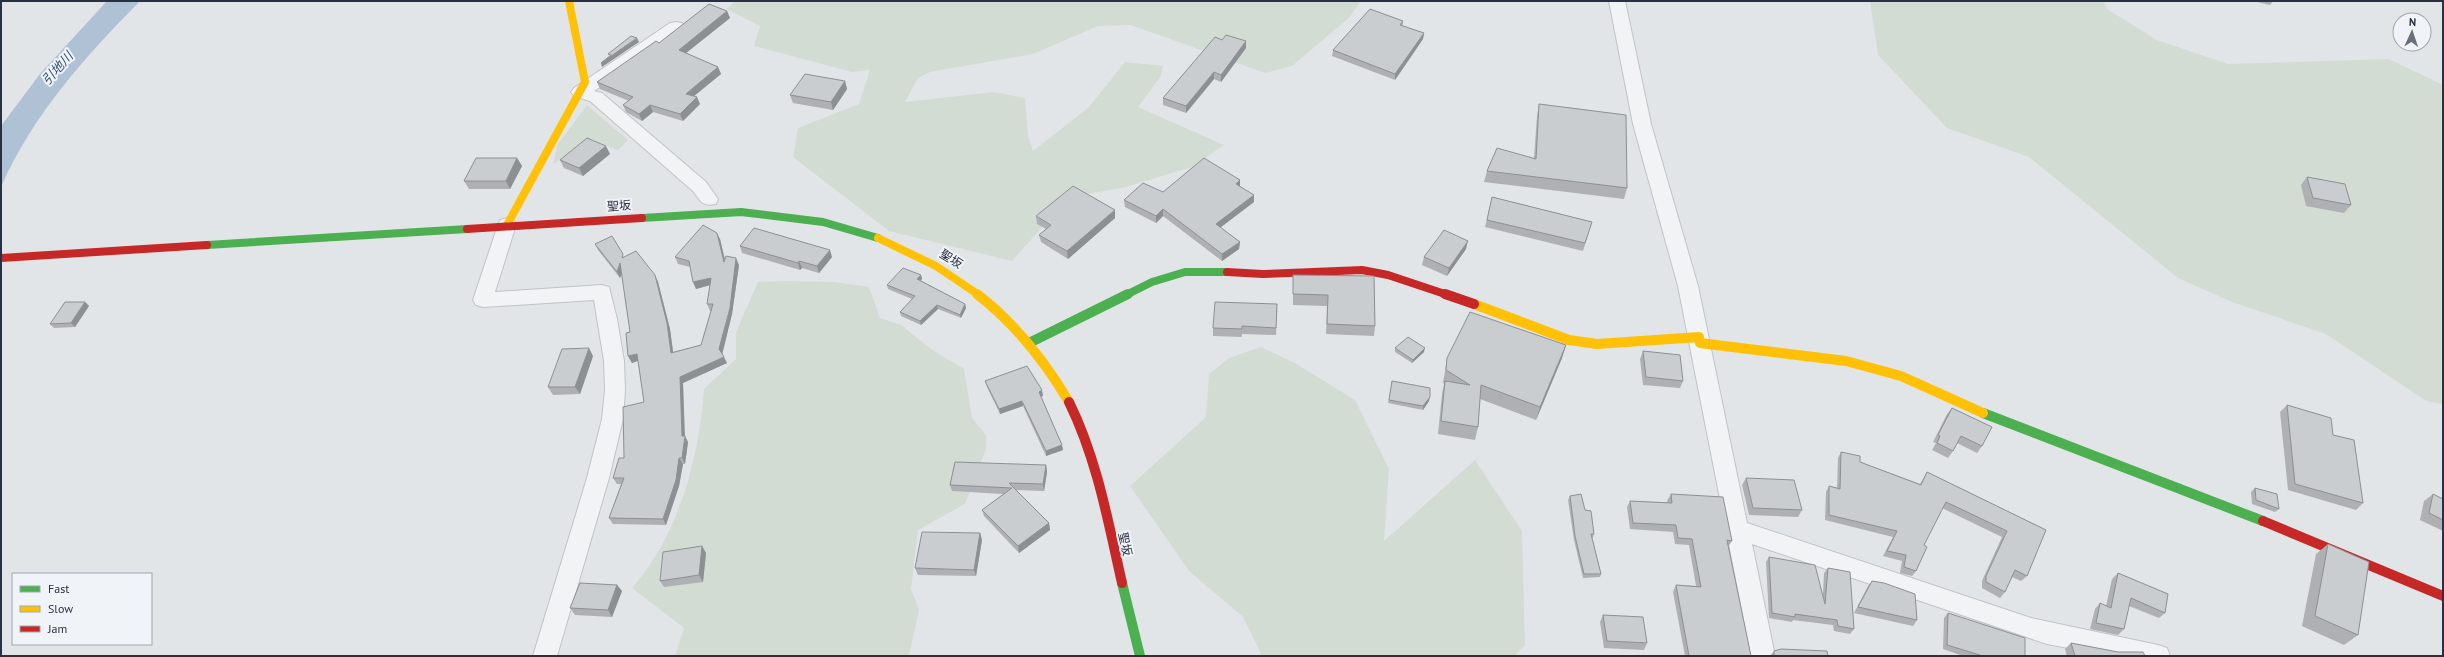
<svg xmlns="http://www.w3.org/2000/svg" width="2444" height="657" font-family="'PT Sans','Noto Sans JP',sans-serif">
<rect width="100%" height="100%" fill="#e2e5e8"/>
<!-- green -->
<path fill="#d3dcd3" d="M735,1H1361L1349,18L1292,66L1265,73L1131,25L1098,26L1033,54L930,72L918,78L905,102L994,92L1025,98L1028,136L1033,151L1088,108L1125,62L1163,66L1161,76L1138,107L1224,145L1192,167L1122,188L1069,197L1012,261L889,231L793,157L798,128L859,104L870,70L852,72L754,46L760,26L727,9Z
M1870,1H2104L2107,9L2157,40L2228,64L2389,59L2443,85V404L2426,401L2326,334L2232,302L2178,278L2029,157L1947,128L1878,55Z
M587,105L628,140L618,150L593,141L553,164L558,144Z
M789,281L835,282L869,287L880,318L901,325L931,349L964,369L972,418L986,435V449L965,504L918,530L911,589L919,610L909,656H675L684,628L632,588C679,534 699,459 704,389L736,359V332L758,282Z
M1261,347L1295,363L1355,400L1389,469L1384,541L1475,460L1522,531L1525,645L1514,656H1262L1243,617L1189,571L1130,486L1206,417L1209,374L1229,358Z"/>
<!-- water -->
<path fill="#afc1d4" d="M107,1H140C84,58 34,113 1,187V126L40,74Z"/>
<g fill="none" stroke-linecap="round" stroke-linejoin="round">
<!-- street casing -->
<g stroke="#c0c3c6" stroke-width="2">
<path id="street" d="M1609,1H1625L1651,124L1698,286L1747,523L2031,618L2158,645L2167,648L2170,656H2112L2047,644L1752,544L1775,656H1751L1678,286L1633,124Z
M676,22L682,23L684,27L682,31L594,91L602,93L706,182L718,199L716,204C703,207 700,201 694,192L590,101L574,96L571,92L574,88L670,23Z
M507,218L514,220L516,225L495,292L602,285L609,287L617,319L624,361L625,390L623,419L609,478L557,656H533L587,478L602,419L605,390L604,361L594,300L483,307L476,305L473,300L498,225L500,220Z"/>
</g>
<!-- street -->
<use href="#street" fill="#f2f3f4" fill-rule="evenodd"/>
<!-- fast-far1 -->
<path stroke="#4caf50" stroke-width="8" d="M642,218L741,212L823,222L878,238
M207,245L467,229
M1126,295L1152,282L1185,272H1227"/>
<!-- fast -->
<path stroke="#4caf50" stroke-width="10" d="M1029,343L1128,294
M1983,413L2263,521
M1122,583L1140,656"/>
<!-- slow-far1 -->
<path stroke="#ffc107" stroke-width="8" d="M507,225L585,82L569,1
M878,238L936,266L979,295"/>
<!-- slow -->
<path stroke="#ffc107" stroke-width="10" d="M977,294C1016,324 1044,360 1069,402
M1474,304L1569,340L1597,344L1699,337
M1700,343L1846,361L1901,376L1983,413"/>
<!-- jam-far1 -->
<path stroke="#c62828" stroke-width="8" d="M467,229L642,218
M1,258L207,245
M1227,272L1263,274L1362,270L1388,275L1448,295"/>
<!-- jam -->
<path stroke="#c62828" stroke-width="10" d="M1445,294L1474,304
M1069,402C1097,459 1108,521 1122,583
M2263,521L2443,596"/>
</g>
<!-- wall -->
<path fill="#aeb0b3" d="M2253,1H2273L2270,5Z
M727,11L730,18L686,53L718,67L721,74L694,96L700,104L683,121L653,112L642,121L626,112L623,105L629,101L600,89L597,82L659,43Z
M1403,21V26L1424,33L1423,39L1395,80L1332,56L1333,50Z
M1222,40L1246,41V48L1221,82L1214,79L1186,113L1163,105V98Z
M845,81L847,89L833,110L793,103L790,95Z
M1539,104L1627,188L1624,199L1484,182L1487,171L1534,158L1537,116Z
M610,154L583,176L564,168L560,160Z
M517,158L522,166L510,189H469L464,181Z
M2307,177L2351,205L2344,213L2306,206L2301,185Z
M1240,180V186L1254,202L1220,227L1240,242L1239,249L1222,261L1163,216L1156,223L1125,207L1124,200L1163,192Z
M1492,197L1592,222L1583,251L1485,227Z
M1036,216L1115,218L1068,259L1041,242L1039,235L1046,229L1037,224Z
M720,239L725,260L739,265L732,314L722,354L727,363L683,383L684,436L688,442L685,464H683L679,486L666,525L613,524L609,518L621,484H617L613,478L624,458L644,402L638,361L632,363L628,356L630,332L622,274L620,278L598,250L595,244L624,257L655,275L658,282L670,329L673,352L701,345L711,311H710L707,304L710,285L696,289L690,267L678,264L675,257Z
M740,246L832,257L819,273L802,268L800,270L742,253Z
M1466,249L1447,276L1422,265L1424,257Z
M921,275L922,279L920,280L965,304L966,308L961,318L938,309L921,325L901,316L900,312L912,299L888,289L887,285Z
M1293,275L1374,276L1375,326L1374,336L1326,334L1327,306L1293,305Z
M85,302L89,306L75,327L54,328L50,324Z
M1277,304L1276,335L1242,334V337L1213,336V328Z
M1566,345L1562,358L1536,420L1480,399L1478,427L1475,440L1438,434L1442,394L1444,384L1443,383L1445,371L1447,358Z
M1395,348L1424,352L1412,363L1395,352Z
M1643,351L1683,381L1680,388L1643,385L1640,359Z
M593,356L580,394L553,395L548,387Z
M985,381L1043,396L1041,397L1062,445L1063,450L1046,456L1023,406L1000,414L987,387Z
M1392,381L1429,401L1423,410L1388,403Z
M2287,405L2333,435L2363,503L2356,510L2288,490L2280,412Z
M1952,408L1982,446L1977,453L1957,443L1953,451L1948,458L1932,450L1936,443L1933,442L1947,414Z
M1841,452L1860,462L1920,484L1927,472L2046,530L2027,576L2021,581L2012,577L2005,592L2000,598L1982,588V581L2002,537L1942,508L1924,545L1916,571L1912,576L1900,573L1902,561L1883,556L1893,537L1825,520L1826,492L1829,486L1837,488L1838,458Z
M1046,465L1047,472L1044,491L1016,490L1049,523L1050,530L1019,553L984,516L982,510L1003,494L952,491L950,485Z
M1746,478L1802,510L1798,517L1749,515L1742,485Z
M2255,488L2279,509L2275,512L2252,504L2251,492Z
M1671,494L1732,541L1728,547L1751,656H1685L1673,592L1676,585L1696,586L1689,545L1675,544L1673,532L1630,529L1627,507L1630,501L1668,503L1667,501Z
M2433,494L2443,499V531L2420,520L2424,501Z
M1570,496L1594,534L1593,538H1592L1601,574L1600,577L1583,578L1574,540L1568,500Z
M980,533L982,540L976,576L918,575L915,568Z
M2328,544L2358,635L2344,645L2302,626L2316,554Z
M702,546L706,553L703,582L664,587L660,581Z
M1769,557L1823,594L1824,573L1828,568L1854,629L1850,634L1834,631L1833,625L1793,620L1792,622L1769,618L1766,562Z
M2118,573L2165,613L2159,618L2129,606L2124,629L2118,635L2090,629L2095,609L2100,603L2106,606L2112,579Z
M1872,581L1917,620L1913,626L1854,613L1868,586Z
M617,585L622,591L612,617L575,615L570,608Z
M1948,613L2025,656H1963L1943,649L1944,618Z
M1603,615L1647,643L1644,650L1604,648L1600,622Z
M2071,643L2118,652L2145,656H2067L2065,649Z
M1774,651L1828,656H1770Z"/>
<!-- shaded-wall -->
<path fill="#8d9092" d="M727,11L730,18L681,57L679,50Z
M1424,33L1423,39L1395,80V74Z
M637,38L639,42L602,67L601,63Z
M1246,41V48L1221,82V75Z
M718,67L721,74L688,101L686,94Z
M1214,72V79L1186,113V106Z
M845,81L847,89L833,110L831,102Z
M697,97L700,104L683,121L680,114Z
M650,105L653,112L642,121L639,114Z
M606,146L610,154L583,176L579,168Z
M517,158L522,166L510,189L506,181Z
M1240,180V187L1236,184Z
M1254,195V202L1216,231V224Z
M1163,209V216L1156,223V216Z
M1115,210V218L1068,259L1067,251Z
M717,233L720,239L727,269L724,262Z
M1468,241L1466,249L1447,276L1449,268Z
M1240,242L1239,249L1222,261V254Z
M830,250L832,257L819,273L817,266Z
M736,258L739,265L732,314L722,355L719,349Z
M799,261L802,268L800,270L798,263Z
M620,263L623,269L620,278L617,272Z
M655,275L658,282L670,329L674,359L671,353Z
M921,275L922,279L918,283L917,279Z
M711,278L714,284L696,289L693,282Z
M85,302L89,306L75,327L71,323Z
M965,304L966,308L961,318L960,315Z
M937,305L938,309L921,325L920,321Z
M1566,345L1562,358L1536,420L1540,407Z
M589,348L593,356L580,394L575,387Z
M1425,348L1424,352L1412,363L1413,360Z
M637,354L640,360L632,363L628,356Z
M724,357L727,363L683,383L685,437V436L688,442L685,464L682,458L680,377Z
M1042,390L1043,396L1040,397L1039,392Z
M1430,397L1429,401L1423,410V406Z
M1022,401L1023,406L1000,414L999,409Z
M1062,445L1063,450L1046,456V451Z
M679,458L683,464L679,486L666,525L663,519Z
M1046,465L1047,472L1044,491L1043,484Z
M1049,523L1050,530L1019,553L1018,546Z
M980,533L982,540L976,576L974,570Z
M702,546L706,553L703,582L699,575Z
M617,585L622,591L612,617L608,610Z"/>
<!-- building -->
<path fill="#cacdd0" stroke="#8d9092" d="M709,4L727,11L679,50L718,67L686,94L697,97L680,114L650,105L639,114L623,105L633,97L597,82L656,41L659,43Z
M1370,9L1403,21L1400,25L1424,33L1395,74L1333,50Z
M1226,35L1246,41L1221,75L1214,72L1186,106L1163,98L1215,37L1222,40Z
M631,36L637,38L601,63L611,55L608,54Z
M805,74L845,81L831,102L790,95Z
M1539,104L1626,115L1627,188L1487,171L1497,148L1536,159Z
M587,138L606,146L579,168L560,160Z
M476,158H517L506,181H464Z
M1204,158L1240,180L1236,184L1254,195L1216,224L1240,242L1222,254L1163,209L1156,216L1124,200L1143,183L1163,192Z
M2307,177L2345,184L2351,205L2313,198Z
M1073,186L1115,210L1067,251L1039,235L1051,225L1036,216Z
M1492,197L1592,222L1585,243L1487,220Z
M703,225L717,233L724,262L726,256L736,258L730,308L719,349L724,357L680,377L682,436H685L682,458H679L676,480L663,519L609,518L624,478H613L619,458H624L623,407L644,402L637,354L628,356L626,333L630,332L620,263L617,272L595,244L612,236L623,254L622,258L636,251L655,275L667,323L671,353L701,345L713,304H707L711,278L693,282L689,261L675,257Z
M754,228L830,250L817,266L799,261L798,263L740,246Z
M1444,230L1468,241L1449,268L1424,257Z
M903,268L921,275L917,279L965,304L960,315L937,305L920,321L900,312L915,296L887,285Z
M1293,275L1374,276L1375,326L1327,324L1328,295L1293,294Z
M65,302H85L71,323L50,324Z
M1215,302L1277,304L1276,328L1242,326V329L1213,328Z
M1470,312L1566,345L1540,407L1481,385L1478,427L1441,421L1445,381L1470,385L1446,370L1447,358Z
M1408,337L1425,348L1413,360L1395,348Z
M589,348L575,387H548L562,349Z
M1643,351L1680,355L1683,381L1646,377Z
M1027,366L1042,390L1039,392L1062,445L1046,451L1022,401L999,409L985,381Z
M1392,381L1430,388V397L1423,406L1389,400Z
M2287,405L2331,418L2333,435L2354,440L2363,503L2295,484Z
M1952,408L1992,427L1982,446L1961,436L1953,451L1937,443L1940,436L1938,435Z
M1841,452L1860,456V462L1921,485L1927,472L2046,530L2027,576L2015,570L2005,592L1986,582V576L2007,531L1946,502L1924,545L1927,547L1916,571L1904,567L1906,555L1887,551L1897,531L1829,515V486L1840,489Z
M955,462L1046,465L1043,484L1009,483L1049,523L1018,546L982,510L1012,488L950,485Z
M1746,478L1794,480L1802,510L1753,508Z
M2255,488L2277,494L2279,509L2256,500Z
M1581,494L1585,510L1591,511L1594,534H1591L1601,574H1584L1575,536L1570,496Z
M1671,494L1723,497L1732,541L1727,540L1751,656H1689L1676,585L1701,587L1692,539L1678,538L1676,525L1633,523L1630,501L1672,503Z
M2433,494L2443,499V520L2429,513Z
M922,532L980,533L974,570L915,568Z
M2328,544L2369,562L2358,635L2315,616Z
M702,546L699,575L660,581L663,552Z
M1769,557L1815,565L1825,604L1828,568L1850,572L1854,629L1838,626L1837,620L1795,614V617L1772,613Z
M2118,573L2168,594L2165,613L2131,598L2124,629L2096,623L2100,603L2111,608Z
M1872,581L1884,583L1915,594L1917,620L1858,607Z
M580,583L617,585L608,610L570,608Z
M1948,613L2025,638V656H1983L1947,645Z
M1603,615L1643,617L1647,643L1607,641Z
M2071,643L2118,652H2143L2145,656H2075Z
M1781,649L1827,651L1828,656H1774V651Z"/>
<g text-anchor="middle" stroke-width="4" stroke-linejoin="round" paint-order="stroke">
<!-- street labels -->
<g font-size="12" fill="#283142" stroke="#f0f3f7">
<text transform="translate(619 206) rotate(-4)" y="4">聖坂</text>
<text transform="translate(951 259) rotate(32)" y="4">聖坂</text>
<text transform="translate(1125 544) rotate(77)" y="4">聖坂</text>
</g>
<!-- water labels -->
<g font-size="13" font-style="italic" fill="#305077" stroke="#f0f3f7">
<text transform="translate(57 68) rotate(-48)" y="5">引地川</text>
</g>
</g>
<!-- border -->
<rect width="2444" height="657" fill="none" stroke="#283142" stroke-width="4"/>
<!-- legend -->
<rect x="12" y="573" width="140" height="72" fill="#f0f3f7" stroke="#a0a5af"/>
<rect x="20" y="586" width="20" height="6" fill="#4caf50" stroke="#a0a5af"/>
<text x="48" y="593" font-size="12" fill="#283142">Fast</text>
<rect x="20" y="606" width="20" height="6" fill="#ffc107" stroke="#a0a5af"/>
<text x="48" y="613" font-size="12" fill="#283142">Slow</text>
<rect x="20" y="626" width="20" height="6" fill="#c62828" stroke="#a0a5af"/>
<text x="48" y="633" font-size="12" fill="#283142">Jam</text>
<!-- north arrow -->
<g transform="translate(2412 32) rotate(3)"><circle r="19" fill="#f0f3f7" stroke="#a0a5af"/>
<path d="M0-3L7 15L0 10L-7 15Z" fill="#69707c"/>
<text y="-6" font-size="11" font-weight="bold" text-anchor="middle" fill="#283142">N</text>
</g>
</svg>
